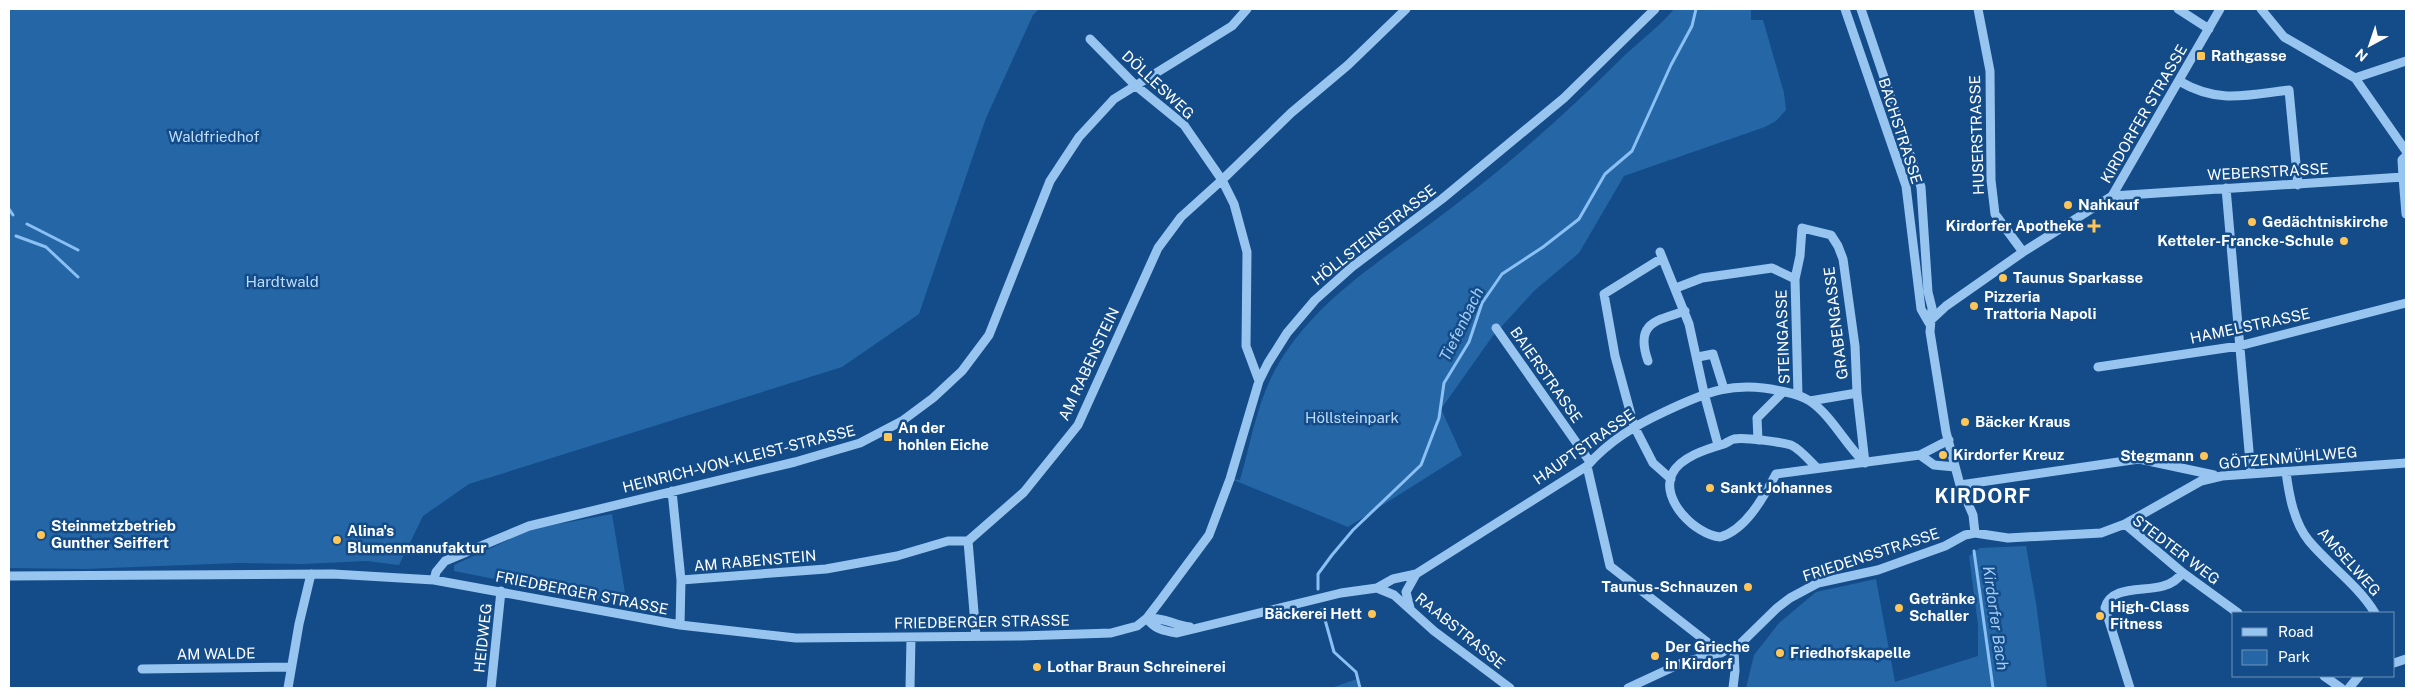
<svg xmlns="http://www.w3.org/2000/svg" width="2415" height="697" font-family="'Public Sans',sans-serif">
<rect width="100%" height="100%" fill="#134c88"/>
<!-- green -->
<path fill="#2566a7" d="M9,9H1039L1033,15L986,118L919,314L842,367L469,484L423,516L399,565L367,561L303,564L238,563L84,569L9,568Z
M1674,9H1751V20H1763L1784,93L1786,110L1776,121L1765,127L1624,176L1579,253L1534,291L1492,337L1441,409L1462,455L1348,527L1231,479L1240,480C1251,442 1258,397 1279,363C1321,293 1393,254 1455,205C1515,159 1571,109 1625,55C1641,40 1660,26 1674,9Z
M612,514L627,605L454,571V565L532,529Z
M2026,546L2036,603L2047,688H1746L1754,655L1779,623L1816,592L1876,579L1895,682L1978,656V625L1969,556L1980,548Z
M1357,679L1359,688H1331Z"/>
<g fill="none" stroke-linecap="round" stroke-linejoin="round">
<!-- stream -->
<path stroke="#8ac0f3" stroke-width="3" d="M9,209L13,215
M27,224L78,250
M16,236L46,247L78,277
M1974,551L1993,688
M1318,589V574L1332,555L1353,530L1421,465L1439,418L1444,383L1469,342L1482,303L1502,274L1543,247L1579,219L1605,174L1632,151L1671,65L1692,26L1696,9
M1322,609L1334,652L1356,672L1360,688"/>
<!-- minor -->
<path stroke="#98c4f0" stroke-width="9" d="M1845,9L1906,186L1921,309L1929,323
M1861,9L1921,187L1928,292L1932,308L1930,332L1946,432L1960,485L1973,515L1975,533
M1978,9L1990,71L1991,180L1995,214L2023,252
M2178,9L2209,29
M2261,9L2284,37L2355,78L2406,151
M1090,39L1135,85L1184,125L1222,180L1234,204L1247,252L1246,346L1259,381
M2355,78L2406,61
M2179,81C2218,104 2246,95 2289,90L2298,185
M2403,177L2406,214
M2226,188L2251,474
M2112,196L2403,177L2402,160L2406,156
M1660,252L1689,324L1704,393L1718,445
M1662,258L1604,294L1615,356L1634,426L1653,463L1671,479
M1676,288L1702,278L1772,268L1795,279
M1931,320L1946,306L2023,252L2112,196L2220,9
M1496,328L1590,462
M1698,357L1713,354L1724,389
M1648,361C1635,324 1654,321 1685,311
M2098,367L2239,346L2406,303
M1798,395L1795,279L1800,256L1802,228L1831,235L1838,246L1843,259L1855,346L1857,393L1865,463
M1810,401L1857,393
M1758,440L1757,418L1783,392
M1920,455L1934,465L1955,467
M1587,466L1610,566L1721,653
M1817,468C1810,461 1800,449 1791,445C1780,442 1745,437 1734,439C1730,440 1727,443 1724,444C1707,449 1680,457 1672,474C1660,500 1696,535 1720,537C1746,530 1764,496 1776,474L1920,455L1949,440
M2286,472C2289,495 2294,523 2309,541C2330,566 2358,585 2375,613
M1960,485L2139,459L2214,475
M672,491L681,580L680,625
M2125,524L2183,573L2238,613
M968,541L976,636
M9,576L333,574L434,580L680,625L796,638L1021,636L1111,633L1137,626L1147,618L1160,601L1209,535L1230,479L1259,381L1268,363L1287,333L1315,300L1352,267L1442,199L1564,98L1655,9
M434,580L436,572L445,561L529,526L795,462L860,443L902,421L933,398L962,371L989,335L1050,181L1079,137L1114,99L1232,26L1247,9
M681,580L826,569L897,556L948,541H968L1024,492L1078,425L1158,248L1181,217L1222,180L1291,113L1348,65L1406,9
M1377,588L1393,579L1416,574L1587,466C1609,441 1634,426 1664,412C1706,392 1734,380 1781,391C1791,393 1801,395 1810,401C1832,416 1845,444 1865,463
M1410,608L1406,592L1416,574
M1147,618C1154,629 1164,631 1177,633L1341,593L1377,588L1394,595L1434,631L1510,688
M1147,618C1164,617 1173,625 1190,627
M1734,650L1777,608L1790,598L1818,583L1878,570L1945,546L1965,535L1975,533L2008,538L2101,533L2125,524L2201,481L2222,476L2406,463
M2394,663L2406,659
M142,669L291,667
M2324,676L2341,688
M288,688L299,624L311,574
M491,688L501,591
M910,688L911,637
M1628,688L1684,662L1723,652
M1733,688L1735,671L1734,650
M2130,688L2105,608C2111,585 2144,592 2163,586C2172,584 2177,579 2183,573
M2349,688L2359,676"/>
</g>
<!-- markers -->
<g fill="#ffc657" stroke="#134c88" stroke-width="2">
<rect x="2196" y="51" width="10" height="10" rx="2.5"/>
<circle cx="2068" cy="205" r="5"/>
<circle cx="2252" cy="222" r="5"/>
<path d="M2091.5 218.5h5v5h5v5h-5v5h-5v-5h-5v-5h5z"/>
<circle cx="2344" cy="241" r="5"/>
<circle cx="2003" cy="278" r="5"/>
<circle cx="1974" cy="306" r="5"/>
<circle cx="1965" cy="422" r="5"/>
<rect x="883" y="432" width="10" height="10" rx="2.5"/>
<circle cx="1943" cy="455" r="5"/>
<circle cx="2204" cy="456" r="5"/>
<circle cx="1710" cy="488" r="5"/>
<circle cx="41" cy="535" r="5"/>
<circle cx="337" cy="540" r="5"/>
<circle cx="1748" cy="587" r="5"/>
<circle cx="1899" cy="608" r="5"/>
<circle cx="1372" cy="614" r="5"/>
<circle cx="2100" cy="616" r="5"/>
<circle cx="1780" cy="653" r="5"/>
<circle cx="1655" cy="656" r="5"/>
<circle cx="1037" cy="667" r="5"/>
</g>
<g text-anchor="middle" stroke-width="5" stroke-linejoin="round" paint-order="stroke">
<!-- poi labels -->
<g font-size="15" font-weight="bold" fill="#fff" stroke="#134c88" text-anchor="start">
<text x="2211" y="61">Rathgasse</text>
<text x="2078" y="210">Nahkauf</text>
<text x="2262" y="227">Gedächtniskirche</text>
<text x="2084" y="231" text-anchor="end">Kirdorfer Apotheke</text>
<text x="2334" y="246" text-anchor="end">Ketteler-Francke-Schule</text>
<text x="2013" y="283">Taunus Sparkasse</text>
<text x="1984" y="302">Pizzeria<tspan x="1984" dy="17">Trattoria Napoli</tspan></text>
<text x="1975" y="427">Bäcker Kraus</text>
<text x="898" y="433">An der<tspan x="898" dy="17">hohlen Eiche</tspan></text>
<text x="1953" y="460">Kirdorfer Kreuz</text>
<text x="2194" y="461" text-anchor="end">Stegmann</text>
<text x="1720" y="493">Sankt Johannes</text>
<text x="51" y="531">Steinmetzbetrieb<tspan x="51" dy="17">Gunther Seiffert</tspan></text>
<text x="347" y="536">Alina's<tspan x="347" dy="17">Blumenmanufaktur</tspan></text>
<text x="1738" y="592" text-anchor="end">Taunus-Schnauzen</text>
<text x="1909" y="604">Getränke<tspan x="1909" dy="17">Schaller</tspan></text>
<text x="2110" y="612">High-Class<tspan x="2110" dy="17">Fitness</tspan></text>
<text x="1362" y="619" text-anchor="end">Bäckerei Hett</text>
<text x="1665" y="652">Der Grieche<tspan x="1665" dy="17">in Kirdorf</tspan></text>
<text x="1790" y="658">Friedhofskapelle</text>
<text x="1047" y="672">Lothar Braun Schreinerei</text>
</g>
<!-- street labels -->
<g font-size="15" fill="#fff" stroke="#134c88">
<text transform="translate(1158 85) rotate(43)" y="5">DÖLLESWEG</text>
<text transform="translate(2144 114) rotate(-60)" y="5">KIRDORFER STRASSE</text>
<text transform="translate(1900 131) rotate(72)" y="5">BACHSTRASSE</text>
<text transform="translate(1977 135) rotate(-92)" y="5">HUSERSTRASSE</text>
<text transform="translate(2268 172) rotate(-3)" y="5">WEBERSTRASSE</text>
<text transform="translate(1374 235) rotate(-38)" y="5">HÖLLSTEINSTRASSE</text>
<text transform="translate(1836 323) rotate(-97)" y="5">GRABENGASSE</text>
<text transform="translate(2250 326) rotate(-12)" y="5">HAMELSTRASSE</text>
<text transform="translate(1783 337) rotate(-92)" y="5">STEINGASSE</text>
<text transform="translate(1089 364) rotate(-65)" y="5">AM RABENSTEIN</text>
<text transform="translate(1546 375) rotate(55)" y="5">BAIERSTRASSE</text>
<text transform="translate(1584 447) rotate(-35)" y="5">HAUPTSTRASSE</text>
<text transform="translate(2288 458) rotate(-5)" y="5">GÖTZENMÜHLWEG</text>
<text transform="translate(739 459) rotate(-14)" y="5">HEINRICH-VON-KLEIST-STRASSE</text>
<text transform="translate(2176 550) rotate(37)" y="5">STEDTER WEG</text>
<text transform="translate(1871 555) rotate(-18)" y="5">FRIEDENSSTRASSE</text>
<text transform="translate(755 561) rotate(-5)" y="5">AM RABENSTEIN</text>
<text transform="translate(2349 562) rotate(48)" y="5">AMSELWEG</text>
<text transform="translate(582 593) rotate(11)" y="5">FRIEDBERGER STRASSE</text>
<text transform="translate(982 622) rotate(-1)" y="5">FRIEDBERGER STRASSE</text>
<text transform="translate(1460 631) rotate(39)" y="5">RAABSTRASSE</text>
<text transform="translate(483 638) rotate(-84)" y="5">HEIDWEG</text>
<text transform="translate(216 654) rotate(-1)" y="5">AM WALDE</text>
</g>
<!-- park labels -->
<g font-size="15" fill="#bfddfb" stroke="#134c88">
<text x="214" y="142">Waldfriedhof</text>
<text x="282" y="287">Hardtwald</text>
<text x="1352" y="423">Höllsteinpark</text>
</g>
<!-- water labels -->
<g font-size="16" font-style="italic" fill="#a4cef7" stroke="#134c88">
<text transform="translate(1461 324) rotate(-64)" y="6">Tiefenbach</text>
<text transform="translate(1996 618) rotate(82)" y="6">Kirdorfer Bach</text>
</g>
<!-- district labels -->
<g font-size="20" font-weight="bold" letter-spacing="1" fill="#fff" stroke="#134c88">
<text x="1983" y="503">KIRDORF</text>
</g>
</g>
<!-- border -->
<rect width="2415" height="697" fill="none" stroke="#ffffff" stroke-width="20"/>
<!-- legend -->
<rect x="2232" y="612" width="162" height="65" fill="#134c88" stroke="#7194b8"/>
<rect x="2242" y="628" width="25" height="8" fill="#98c4f0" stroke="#7194b8"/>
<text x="2278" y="637" font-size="15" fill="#ffffff">Road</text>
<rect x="2242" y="650" width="25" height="15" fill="#2566a7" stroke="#7194b8"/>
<text x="2278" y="662" font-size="15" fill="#ffffff">Park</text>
<!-- north arrow -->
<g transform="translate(2370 45) rotate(220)" stroke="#134c88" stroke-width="4" paint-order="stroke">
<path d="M0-4L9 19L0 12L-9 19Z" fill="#ffffff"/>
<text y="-8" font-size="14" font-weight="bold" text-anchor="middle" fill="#ffffff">N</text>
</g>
</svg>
